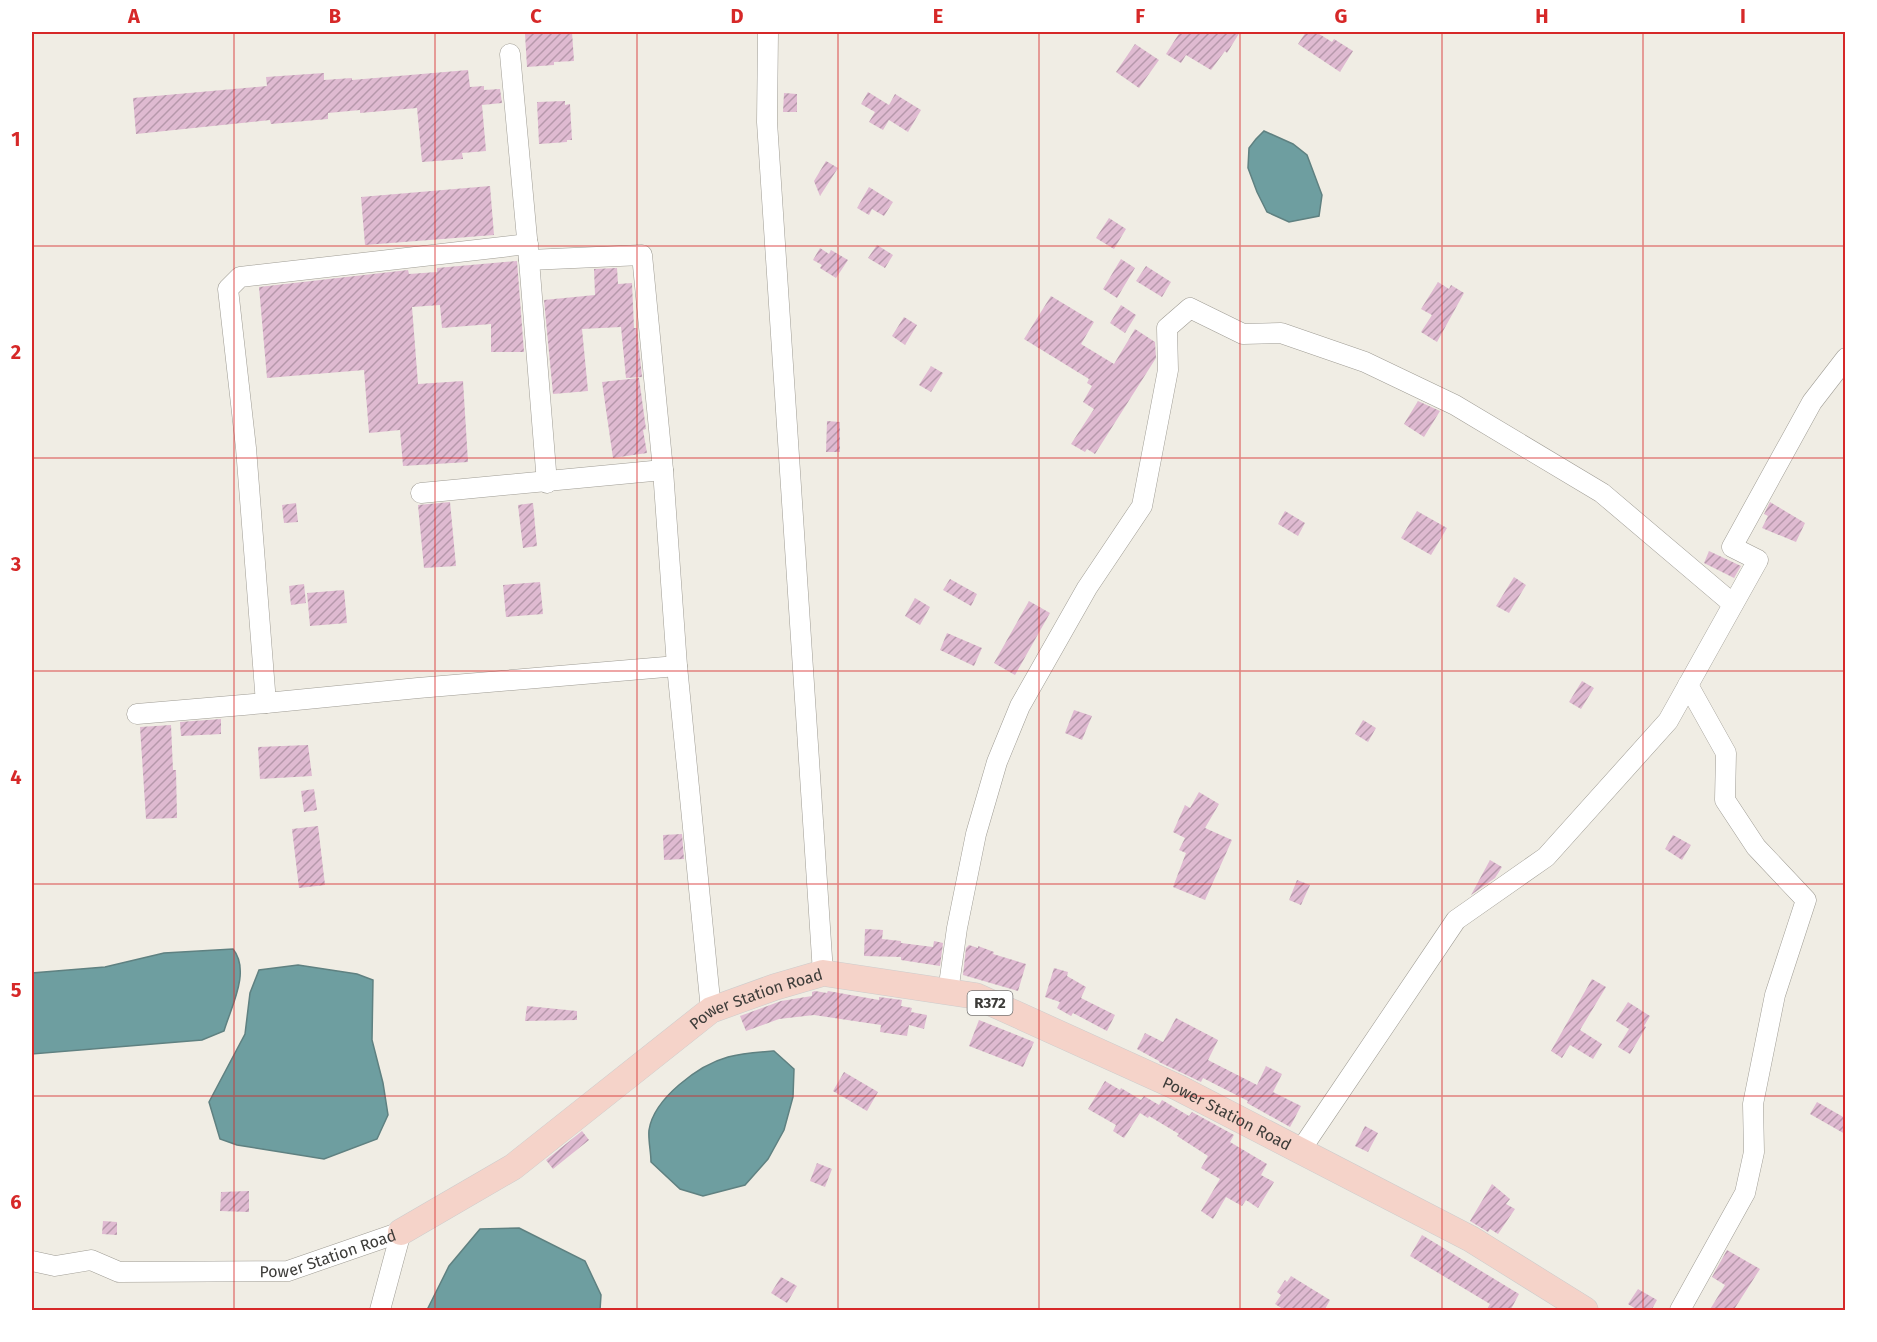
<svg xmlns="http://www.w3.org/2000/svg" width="1877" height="1342" font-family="'Fira Sans',sans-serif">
<defs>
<pattern id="building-hatch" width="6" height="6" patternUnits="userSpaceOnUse" patternTransform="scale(1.5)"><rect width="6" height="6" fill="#dfbad1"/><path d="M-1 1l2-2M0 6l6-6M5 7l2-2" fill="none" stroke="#b698ab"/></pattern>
</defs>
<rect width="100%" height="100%" fill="#f0ede4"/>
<!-- water -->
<path fill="#6e9ea0" stroke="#5f8181" stroke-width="1.5" d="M1264,131L1293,144L1307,155L1322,195L1319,216L1289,222L1267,212L1257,192L1248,168L1249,148L1256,139Z
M233,949C251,971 231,1007 224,1031L202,1040L32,1054V973L105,967L164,953Z
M298,965L357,974L373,980L372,1040L383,1083L388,1115L377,1139L324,1159L237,1145L220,1139L209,1102L245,1034L250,993L259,970Z
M774,1051L794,1069L793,1097L784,1130L768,1159L745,1185L703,1196L680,1189L651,1162C651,1152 648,1140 649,1130C654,1098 699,1065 728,1057C743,1053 759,1052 774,1051Z
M519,1228L585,1261L601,1295L600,1310H427L449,1266L480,1229Z"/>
<!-- building -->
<path fill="url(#building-hatch)" d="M572,32L574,61L554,62V65L527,67L525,34Z
M1180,32H1240L1227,53L1225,51L1211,70L1186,55L1181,63L1166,54Z
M1306,32H1316L1332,42L1334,39L1353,51L1340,72L1298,44Z
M1135,44L1159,60L1139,88L1116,72Z
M468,70L470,87L484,86V90L500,89L502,103L482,105L486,151L462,153L463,159L422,162L417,108L360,113V110L328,113V119L271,124L270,120L136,134L133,98L267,86L266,77L324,73V80L352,78V80Z
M868,92L889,105L895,94L921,110L908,132L889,120L883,130L869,122L875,112L861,104Z
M784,93L797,94V112H783Z
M565,101V105L570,104L572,140H567V142L539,144L537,102Z
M826,161L838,168L820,196L814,181Z
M490,186L494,235L365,245L361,197Z
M869,187L893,202L884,216L872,209L869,215L857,208Z
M1109,218L1126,229L1114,249L1096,238Z
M877,245L893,255L885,268L868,258Z
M820,248L829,254L831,250L848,260L836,278L820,268L822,265L813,260Z
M1121,259L1135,268L1117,298L1103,289Z
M517,261L524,352H491V324L442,328L440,305L412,307L418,384L463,381L468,462L403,466L400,430L369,433L364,370L267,378L259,287L408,270L409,274L437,272V268Z
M1146,266L1171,282L1162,297L1136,281Z
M617,268L618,284L632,283L634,328H637L642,377L626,378L621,327L582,329L588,391L553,394L544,300L595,295L594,269Z
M1438,282L1449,289L1451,285L1464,293L1437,342L1421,332L1432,315L1421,309Z
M1051,296L1094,322L1081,344L1114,364L1135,329L1155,342L1156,358L1095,454L1087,449L1085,452L1071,444L1094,409L1083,402L1092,386L1087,383L1089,379L1024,339Z
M1121,305L1136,315L1125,333L1110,323Z
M904,317L917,325L905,345L892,336Z
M931,366L943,373L931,392L919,385Z
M639,378L646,429L643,430L647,453L613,458L602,382Z
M1418,401L1440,411L1424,437L1404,424Z
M827,421L840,422V452H826Z
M450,502L456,566L424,568L418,505Z
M1770,502L1805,523L1796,542L1762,528L1768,516L1764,514Z
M296,503L298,522L284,523L282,505Z
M533,503L537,546L523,548L518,505Z
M1285,511L1305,523L1298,536L1278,524Z
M1417,511L1447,528L1431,555L1401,538Z
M1709,551L1741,566L1734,578L1704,563Z
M1514,577L1526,585L1509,613L1496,606Z
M950,579L977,594L971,606L943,590Z
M540,582L543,614L506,617L503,585Z
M304,584L306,603L291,605L289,586Z
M344,590L347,623L310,626L307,593Z
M915,598L930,607L920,625L905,616Z
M1029,601L1050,613L1015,675L994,663Z
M947,633L982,648L974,666L940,650Z
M1582,681L1594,688L1581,709L1569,702Z
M1074,710L1092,716L1082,740L1065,733Z
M221,719V734L181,736L180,722Z
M1363,720L1376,728L1368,742L1355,734Z
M171,725L173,770H176L177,818L146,819L140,727Z
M308,745L312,776L260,779L258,747Z
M314,789L317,810L304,812L301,791Z
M1199,792L1219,804L1205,828L1232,840L1205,900L1173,887L1186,853L1179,850L1185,838L1173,832L1185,805L1190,808Z
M318,826L325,885L299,888L292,829Z
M682,834L684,859L664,860L663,835Z
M1673,835L1691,845L1682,860L1665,849Z
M1490,860L1502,867L1495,878L1471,895Z
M1297,880L1310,885L1301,905L1289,900Z
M865,929L883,930L882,939L901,941V943L933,947L934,941L943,943L940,966L901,960V957L864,956Z
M969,945L978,948V946L994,952L993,954L1026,964L1018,991L963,975L966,948Z
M1054,968L1068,972L1067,976L1086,987L1081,998L1115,1015L1107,1031L1073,1013L1071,1016L1057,1008L1060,1002L1045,997Z
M1592,979L1606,987L1580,1030L1602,1044L1593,1059L1570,1045L1562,1058L1551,1051Z
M815,991L827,993L828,991L879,1000V997L902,1000L901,1006L912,1008L911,1012L927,1015L924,1029L909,1025L907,1036L880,1032L881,1025L814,1015L779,1019L746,1031L740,1016L781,1001L812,996V992Z
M1628,1002L1650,1016L1644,1026L1646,1027L1630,1054L1618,1047L1629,1029L1616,1021Z
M527,1006L577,1011V1020L525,1021Z
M1176,1018L1218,1040L1208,1060L1257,1085L1266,1066L1282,1074L1273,1092L1301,1106L1290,1127L1247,1103L1248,1101L1203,1078L1201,1082L1159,1062V1061L1137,1049L1145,1033L1163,1042Z
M979,1020L1034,1042L1023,1067L969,1046Z
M844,1072L878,1092L867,1111L833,1091Z
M1105,1081L1120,1090L1121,1088L1141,1100L1144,1096L1159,1105L1162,1100L1189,1116L1192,1112L1234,1135L1230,1142L1267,1164L1261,1175L1274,1182L1258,1208L1246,1200L1242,1206L1226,1197L1213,1219L1201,1211L1220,1179L1201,1168L1208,1156L1177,1136L1179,1134L1149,1116L1148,1118L1140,1113L1124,1138L1113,1131L1116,1125L1088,1109Z
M1817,1102L1845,1118V1134L1810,1114Z
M1365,1126L1378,1133L1368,1152L1355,1146Z
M582,1131L589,1140L553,1169L546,1160Z
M817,1163L832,1169L825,1187L810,1181Z
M1492,1184L1510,1199L1506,1204L1515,1209L1498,1234L1490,1229L1488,1232L1470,1221Z
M249,1191V1212L220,1211L221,1192Z
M103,1221L117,1222V1235L102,1234Z
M1422,1235L1519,1294L1510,1311H1486L1490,1304L1410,1256Z
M1727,1250L1760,1269L1733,1311H1709L1725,1285L1712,1277Z
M1291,1276L1330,1300L1324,1311H1286L1275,1304L1281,1295L1277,1292L1285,1280L1287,1282Z
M781,1277L797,1286L787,1303L771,1293Z
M1638,1289L1657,1300L1651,1311H1639L1628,1304Z"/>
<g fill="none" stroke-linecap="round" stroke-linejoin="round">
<!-- minor casing -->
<g stroke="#9f9c94" stroke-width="21">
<g id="minor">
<path d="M768,32L767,122L823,973"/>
<path d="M510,54L529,260L642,255L663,470L677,666L711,1010"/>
<path d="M528,244L240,277L228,289L246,448L266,703L418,688L677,666"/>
<path d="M529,260L547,483"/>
<path d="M421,493L663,470"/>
<path d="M137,714L266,703"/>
<path d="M948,992L957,928L976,834L997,762L1020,706L1087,588L1142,506L1168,370L1167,328L1190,308L1243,334L1281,333L1365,362L1455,405L1602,493L1733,604"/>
<path d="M1300,1151L1456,920L1546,857L1668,721L1758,560L1732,547L1812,402L1846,358"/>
<path id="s1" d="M32,1261L55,1266L91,1260L119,1272L288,1271L401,1232"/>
<path d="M380,1310L401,1232"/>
<path d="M1680,1310L1745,1193L1754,1152L1753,1104L1775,995L1806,900L1756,847L1725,800L1726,753L1688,685"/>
</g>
</g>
<!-- major casing -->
<g stroke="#cdcccc" stroke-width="27">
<g id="major">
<path id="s2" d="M401,1232L513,1167L711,1010L775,987L823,973L976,996L1179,1088L1471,1239L1585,1310"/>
</g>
</g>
<!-- minor -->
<use href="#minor" stroke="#fff" stroke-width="20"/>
<!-- major -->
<use href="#major" stroke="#f5d3c9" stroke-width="26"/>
</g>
<!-- grid -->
<path fill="none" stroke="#d62828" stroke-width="1.5" stroke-opacity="0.55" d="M234,32V1310M435,32V1310M637,32V1310M838,32V1310M1039,32V1310M1240,32V1310M1442,32V1310M1643,32V1310M32,246H1846M32,458H1846M32,671H1846M32,884H1846M32,1096H1846"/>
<g text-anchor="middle" stroke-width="4.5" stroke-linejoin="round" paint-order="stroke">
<!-- shield labels -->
<rect fill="#fff" stroke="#777674" stroke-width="1.5" x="967.5" y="991" width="45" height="24" rx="4.5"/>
<g font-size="15" font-weight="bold" fill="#3d3c39">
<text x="990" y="1008">R372</text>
</g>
<!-- street labels -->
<g font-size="16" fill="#3d3c39" stroke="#fff">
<text dy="6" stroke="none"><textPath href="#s2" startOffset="428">Power Station Road</textPath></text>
<text dy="6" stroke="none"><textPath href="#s2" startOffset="932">Power Station Road</textPath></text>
<text dy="6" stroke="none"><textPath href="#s1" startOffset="302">Power Station Road</textPath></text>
</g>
</g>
<!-- border -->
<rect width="1877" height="1342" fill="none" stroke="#ffffff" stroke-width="66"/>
<rect x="33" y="33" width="1811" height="1276" fill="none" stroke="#d62828" stroke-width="2"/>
<g font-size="20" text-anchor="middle" font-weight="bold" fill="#d62828">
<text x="134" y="23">A</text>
<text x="335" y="23">B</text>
<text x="536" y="23">C</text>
<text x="737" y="23">D</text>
<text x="938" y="23">E</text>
<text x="1140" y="23">F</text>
<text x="1341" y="23">G</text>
<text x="1542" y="23">H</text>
<text x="1743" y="23">I</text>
<text x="16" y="146">1</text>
<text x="16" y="359">2</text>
<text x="16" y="571">3</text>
<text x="16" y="784">4</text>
<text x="16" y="997">5</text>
<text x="16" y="1209">6</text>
</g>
</svg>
